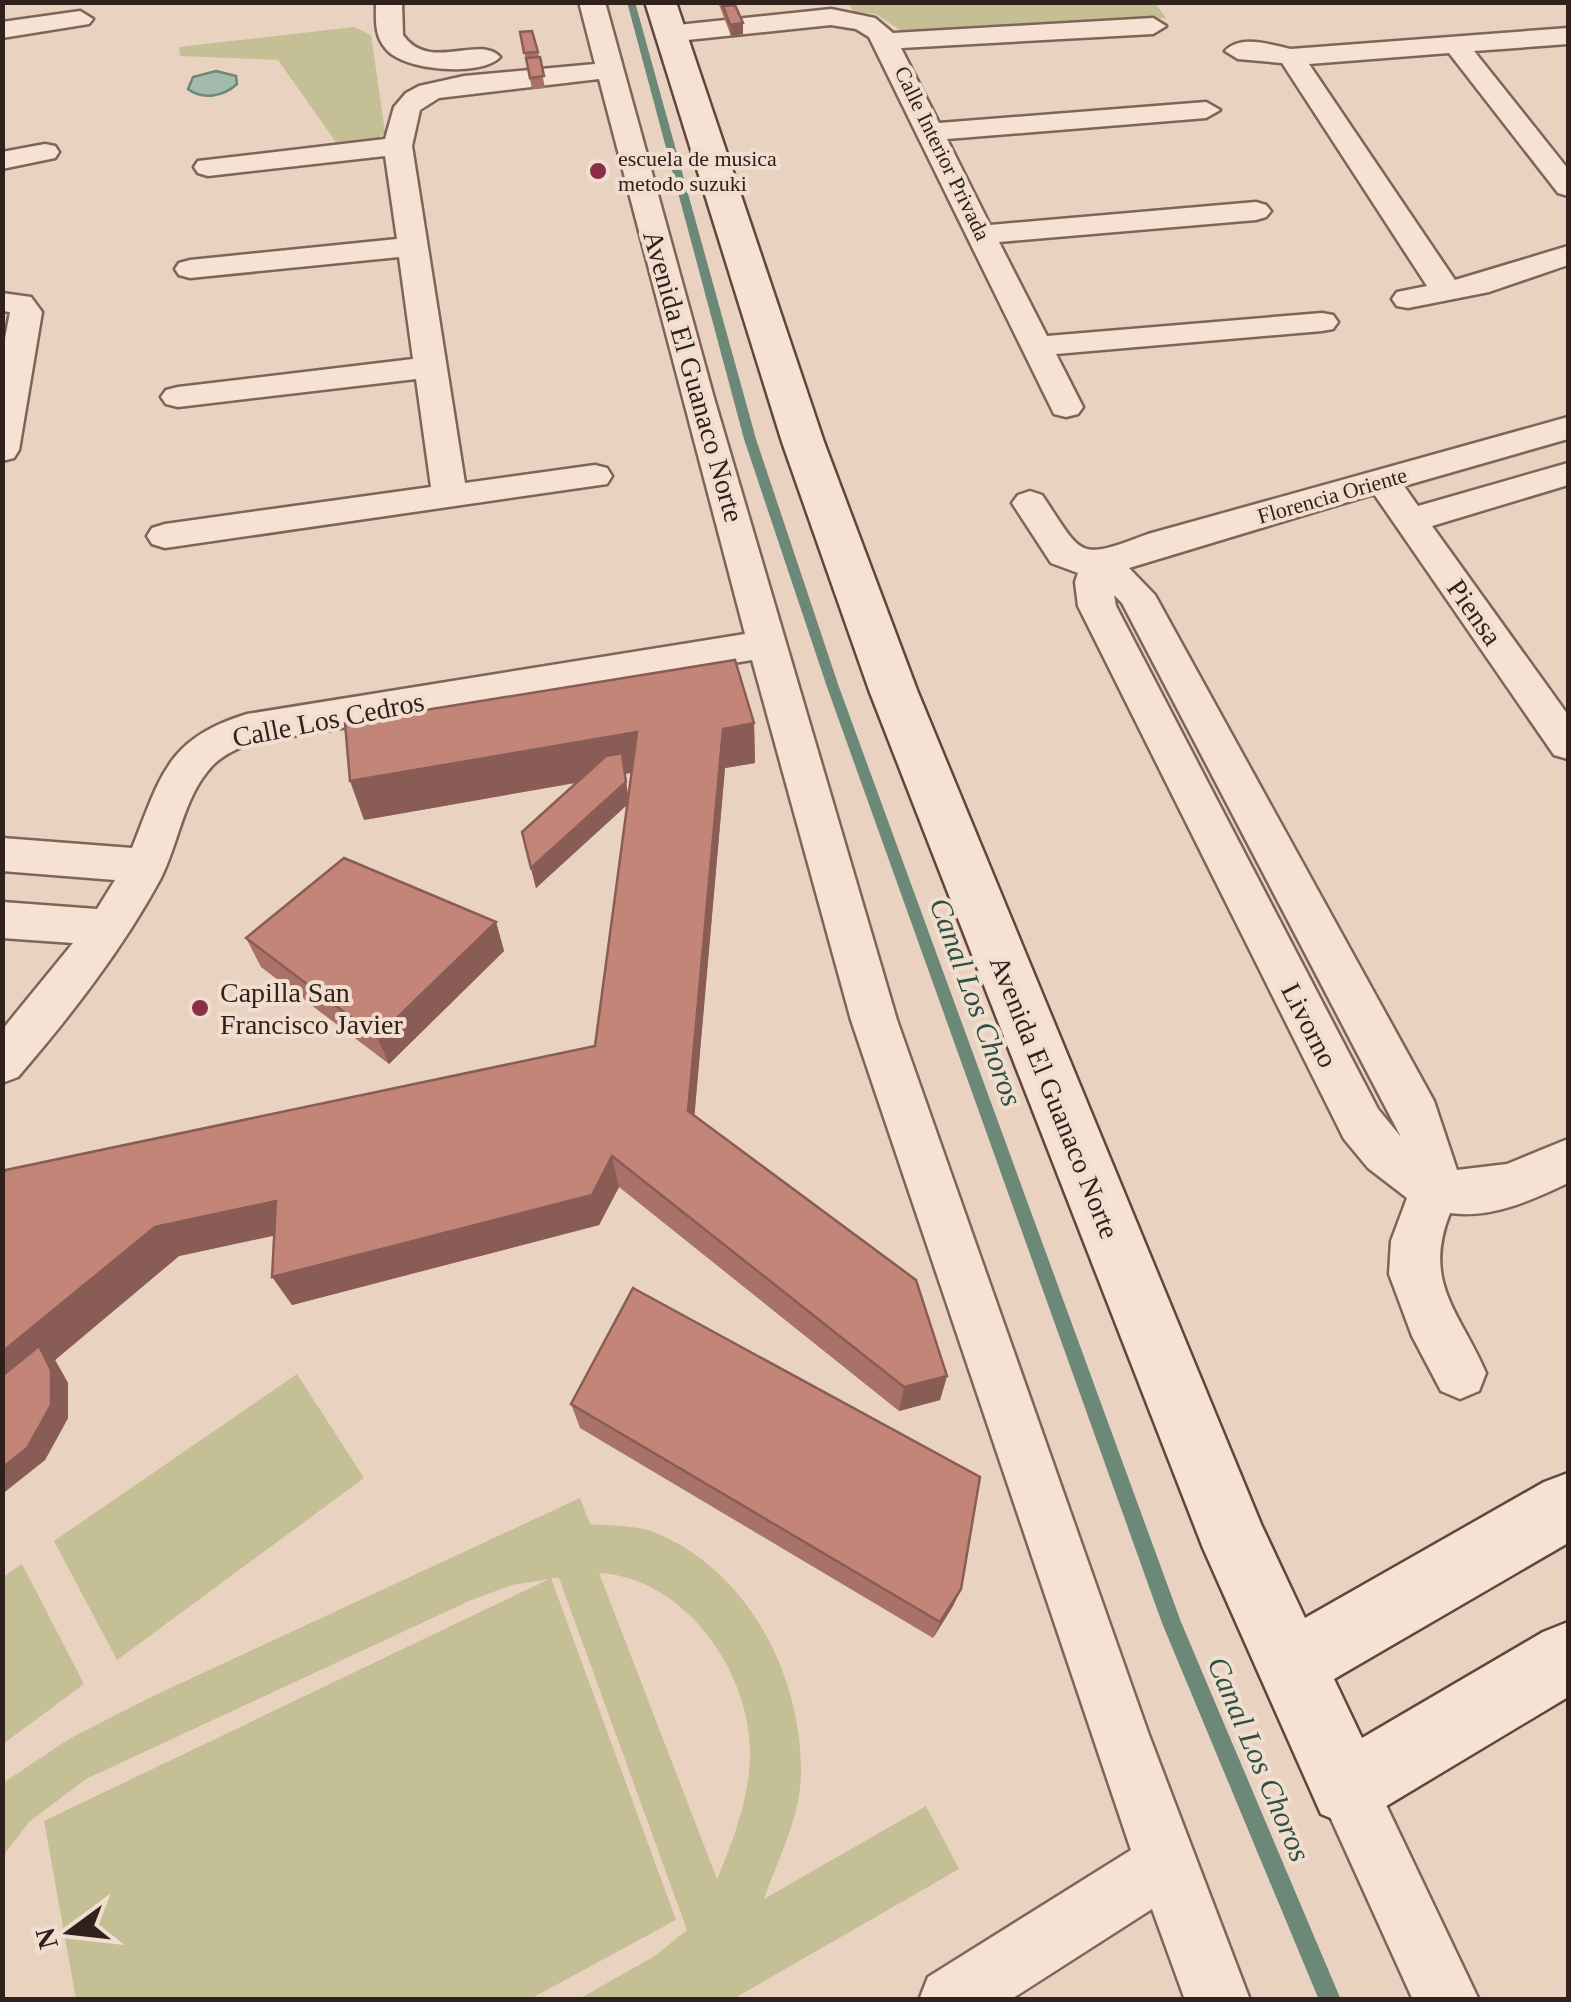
<svg xmlns="http://www.w3.org/2000/svg" width="1571" height="2002" font-family="Georgia,serif">
<rect width="100%" height="100%" fill="#e9d2c0"/>
<!-- green -->
<path fill="#c5bf95" fill-rule="evenodd" d="M849,3H1155L1166,18L906,34L876,14L853,12Z
M354,27L371,35L385,132L375,143L338,145L278,60L180,56L179,47Z
M297,1374L364,1478L117,1660L54,1541Z
M580,1498L590,1524C609,1526 633,1525 651,1531C745,1567 800,1670 801,1768C802,1815 779,1856 764,1899L926,1806L959,1869L733,1999H579L655,1956L687,1930L559,1578H551L676,1920L530,1999H76L44,1821L549,1579L512,1585L469,1601L86,1779L29,1822L3,1856V1783L69,1739L149,1698ZM599,1573C683,1577 750,1670 750,1752C750,1796 734,1839 717,1879Z
M22,1564L84,1684L3,1744V1577Z"/>
<!-- water -->
<path fill="#a2bbae" stroke="#6b8879" stroke-width="2.5" d="M216,71L236,76L237,84C223,97 202,100 188,89L193,77Z"/>
<g fill="none" stroke-linecap="round" stroke-linejoin="round">
<!-- stream -->
<path fill="#6b8879" fill-rule="evenodd" d="M627,2H635L756,439L839,687L1181,1622L1341,2000H1319L1162,1623L827,687L744,439Z"/>
<!-- street casing -->
<g stroke="#80645a" stroke-width="5">
<path id="street" d="M376,2H402L403,35C429,73 480,34 500,57C482,77 403,71 386,49C374,35 376,20 376,2Z
M579,2H605L714,398L897,1020L1149,1735L1250,2000H1185L1152,1909L1010,2000H919L928,1977L1131,1850L851,1020L752,660L251,743C234,750 218,757 207,772C183,802 178,844 161,878C122,950 72,1014 18,1077L2,1083V1030L73,943L2,938V902L97,909L115,880L2,871V838L132,848C161,776 166,739 247,714L745,634L599,79L439,98L420,110L412,146L465,483L595,465L607,468L612,476L607,484L165,548L152,544L147,536L152,528L165,524L431,487L416,379L178,407L166,404L161,397L166,390L178,387L413,359L399,257L190,278L179,275L175,269L179,263L190,260L397,239L385,156L208,176L198,173L194,167L198,161L385,139L394,107L406,93L419,86L464,76L595,64Z
M831,9L875,18L893,33L1153,18L1166,26L1153,34L901,48L939,123L1206,102L1220,110L1206,118L947,139L990,225L1256,202L1266,205L1271,211L1266,217L1256,220L999,242L1047,336L1322,313L1333,315L1338,322L1333,329L1322,331L1056,354L1083,407L1078,414L1066,417L1054,414L869,37L856,29L831,25L668,42L655,34L668,26Z
M80,11L93,19L89,24L2,38V22Z
M1568,28V44L1474,51L1568,169V196L1558,193L1449,53L1309,64L1455,280L1568,246V265L1489,292L1408,308L1397,306L1392,299L1397,292L1427,286L1282,63L1238,59L1225,51C1241,34 1271,45 1291,49Z
M45,144L55,146L59,152L55,158L2,169V152Z
M2,293L31,297L42,312L19,450L14,458L2,461V354L10,312L2,311Z
M1568,417V439L1404,486L1418,506L1568,463V485L1432,526L1568,715V759L1554,755L1374,494L1129,568L1155,595L1434,1101L1457,1170L1507,1164L1568,1139V1183C1532,1200 1491,1219 1450,1213C1422,1283 1460,1312 1486,1373L1479,1391L1460,1399L1441,1391L1412,1336L1389,1274L1391,1241L1407,1198L1368,1168L1344,1139L1078,606L1075,582L1078,573L1051,563L1012,503L1018,495L1030,491L1042,495C1084,557 1076,561 1148,534ZM1114,595L1122,603L1401,1137L1378,1109L1116,606Z
M1347,1758L1368,1767L1479,2000H1413L1317,1788L1326,1767Z"/>
</g>
<!-- secondary casing -->
<g stroke="#62463d" stroke-width="5">
<path id="secondary" d="M645,2H676L824,442L917,690L1261,1524L1305,1618L1544,1482L1568,1473V1543L1334,1679L1362,1738L1543,1632L1568,1622V1697L1373,1814L1347,1825L1321,1814L1203,1548L869,690L782,442Z"/>
</g>
<!-- street -->
<use href="#street" fill="#f5e2d2" fill-rule="evenodd"/>
<!-- secondary -->
<use href="#secondary" fill="#f5e2d2" fill-rule="evenodd"/>
</g>
<!-- wall -->
<path fill="#a97268" fill-rule="evenodd" d="M718,2H735L743,34L731,36Z
M520,32L538,52L545,88L532,89Z
M754,723L755,763L725,768L694,1116L947,1376L940,1400L899,1411L619,1187L599,1225L292,1305L274,1235L179,1256L55,1360L68,1383V1418L45,1460L2,1494V1174L595,1046L627,805L536,888L522,832L576,783L364,820ZM631,773L628,795L625,774Z
M496,922L504,951L389,1064L261,967L246,938Z
M571,1404L961,1589L953,1606L933,1638L580,1428Z"/>
<!-- shaded-wall -->
<path fill="#895d55" d="M743,23V34L731,36L730,25Z
M754,723L755,763L725,768L692,1144L688,1111L723,729Z
M637,732L641,771L364,820L350,781Z
M626,782L629,803L536,888L531,868Z
M496,922L504,951L389,1064L377,1037Z
M612,1156L619,1187L599,1225L292,1305L272,1277Z
M276,1201L296,1231L179,1256L55,1360L68,1383V1418L45,1460L2,1494V1352L155,1227Z
M947,1376L940,1400L899,1411L904,1387Z
M961,1589L953,1606L933,1638L940,1622Z"/>
<!-- building -->
<path fill="#c48579" stroke="#895d55" stroke-width="2.5" d="M735,5L743,23L730,25L723,6Z
M532,31L538,52L524,53L520,32Z
M540,57L544,76L530,78L526,58Z
M735,660L754,723L723,729L688,1111L916,1280L947,1376L904,1387L612,1156L592,1195L272,1277L276,1201L155,1227L2,1352V1174L6,1170L595,1046L637,732L350,781L345,723Z
M622,753L626,782L531,868L522,832L606,756Z
M344,858L496,922L377,1037L246,938Z
M633,1288L980,1477L961,1589L940,1622L571,1404Z
M39,1346L51,1370V1405L27,1448L2,1468V1376Z"/>
<!-- markers -->
<g fill="#892f47" stroke="#f1decf" stroke-width="4">
<circle cx="598" cy="171" r="10"/>
<circle cx="200" cy="1008" r="10"/>
</g>
<g text-anchor="middle" stroke-width="8" stroke-linejoin="round" paint-order="stroke">
<!-- far-street labels -->
<g font-size="22" fill="#31211d" stroke="#f1decf">
<text transform="translate(943 153) rotate(64)" y="8">Calle Interior Privada</text>
<text transform="translate(1332 495) rotate(-16)" y="8">Florencia Oriente</text>
</g>
<!-- far-poi labels -->
<g font-size="22" fill="#31211d" stroke="#f1decf" text-anchor="start">
<text x="618" y="166">escuela de musica<tspan x="618" dy="25">metodo suzuki</tspan></text>
</g>
<!-- street labels -->
<g font-size="28" fill="#31211d" stroke="#f1decf">
<text transform="translate(694 376) rotate(74)" y="10">Avenida El Guanaco Norte</text>
<text transform="translate(1475 612) rotate(55)" y="10">Piensa</text>
<text transform="translate(328 719) rotate(-11)" y="10">Calle Los Cedros</text>
<text transform="translate(1310 1025) rotate(63)" y="10">Livorno</text>
<text transform="translate(1055 1097) rotate(68)" y="10">Avenida El Guanaco Norte</text>
</g>
<!-- poi labels -->
<g font-size="28" fill="#31211d" stroke="#f1decf" text-anchor="start">
<text x="220" y="1002">Capilla San<tspan x="220" dy="32">Francisco Javier</tspan></text>
</g>
<!-- water labels -->
<g font-size="30" font-style="italic" fill="#2d5045" stroke="#f1decf">
<text transform="translate(976 1002) rotate(70)" y="10">Canal Los Choros</text>
<text transform="translate(1259 1759) rotate(67)" y="10">Canal Los Choros</text>
</g>
</g>
<!-- border -->
<rect width="1571" height="2002" fill="none" stroke="#31211d" stroke-width="10"/>
<!-- north arrow -->
<g transform="translate(70 1932) rotate(255)" stroke="#f1decf" stroke-width="8" paint-order="stroke">
<path d="M0-8L18 38L0 25L-18 38Z" fill="#31211d"/>
<text y="-15" font-size="28" font-weight="bold" text-anchor="middle" fill="#31211d">N</text>
</g>
</svg>
